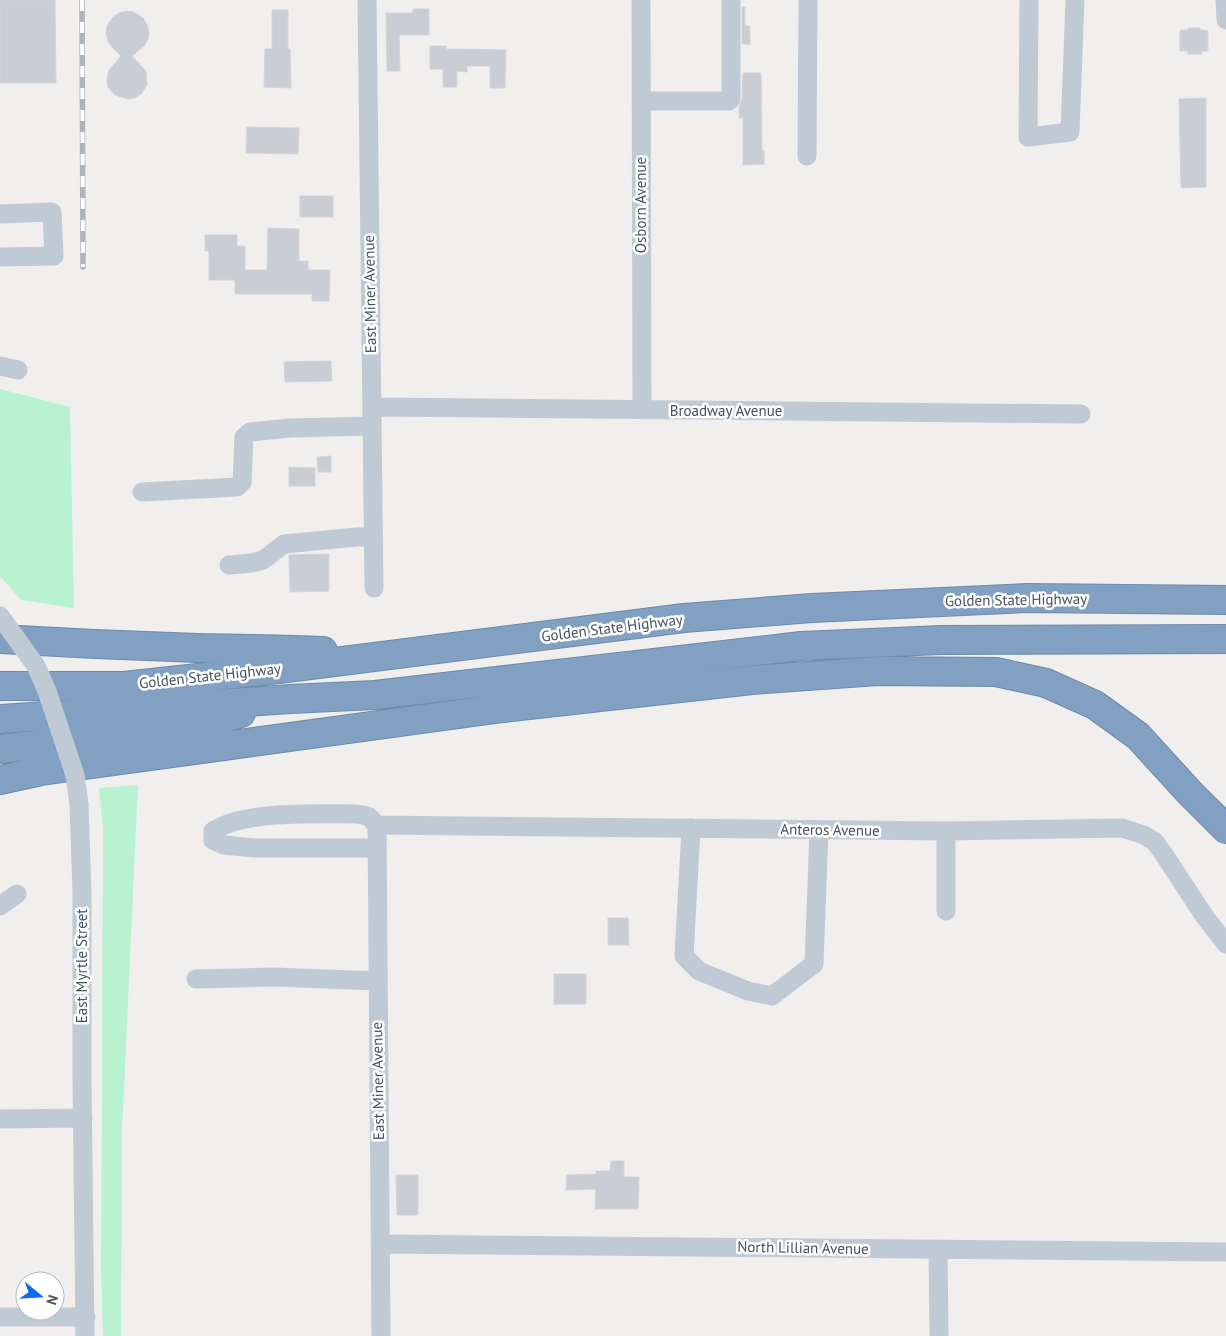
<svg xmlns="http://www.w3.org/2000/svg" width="1226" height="1336" font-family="'PT Sans',sans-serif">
<rect width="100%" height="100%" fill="#f1eeee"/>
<!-- green -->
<path fill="#b9f2d0" d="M0,389L70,407L74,608L21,600L0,576Z
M138,785L122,1132L121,1336H103L101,1269L103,830L99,788Z"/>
<!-- building -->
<path fill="#cacdd3" stroke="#d2d4da" d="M0,0H55L56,83H0Z
M742,7H745V26H750V44H742Z
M413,9H429V35H399L400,71H387L386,13H413Z
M272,10H288V49H290L291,88L264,87L265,49H272Z
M127,11L134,12L143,18L147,25L149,32L148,39L144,46L132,56L146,71L147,85L141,94L135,98L128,99L115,95L108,87L107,80L109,70L121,56L112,47L108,41L106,34L107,26L113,17L119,13Z
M1188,28H1200V30L1208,31V51H1202V54H1188V51H1180V30H1188Z
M430,46H446V49L506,50L505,88H490V66H467V72L457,71V87H443V69H430Z
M743,73H761L762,151H764V164L743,165V118H739V107L742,99Z
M1206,98V187L1181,188L1179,99Z
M247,127L299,128L298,154L246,153Z
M300,196H333V217H300Z
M268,228L299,229V261H308V270H330L329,301H312V294H235V280H209V251H205V235H237V246H245V270H267Z
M331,361L332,381L285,382L284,362Z
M331,456V472H318L317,457Z
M289,467L315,468V486H289Z
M329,554V591L290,592L289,555Z
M608,918H628L629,945H608Z
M554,974H586V1004H554Z
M611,1161H624V1177H639L638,1209H595L596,1189L566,1190L567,1175L596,1174V1171H610Z
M396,1175H418V1215H397Z"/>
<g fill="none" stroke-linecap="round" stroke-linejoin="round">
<!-- highway casing -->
<g stroke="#6d8bad" stroke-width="30">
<path id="highway" d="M0,639C66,643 132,646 198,648C240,649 281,649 323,651
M0,686H124L279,669L684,618L812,608L1028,598L1226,600
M0,719L290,699L375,695L801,646L941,640L1226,639
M0,749L201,725L241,713
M0,780L41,771L503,708L752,680L878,671L996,672L1046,683L1095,705L1138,736L1189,792L1226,829"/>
</g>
<!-- minor -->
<path stroke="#c0cad5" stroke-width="19" d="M367,0L374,588
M641,0L642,410
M1029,0L1028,137L1070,132L1075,0
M1225,0L1226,20
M641,101H729L731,99V0
M807,156L808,0
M0,214L52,212L54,256L0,257
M0,366L18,370
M372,407L1081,414
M142,492L237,487L242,482L244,437L250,432L290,428L372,426
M229,565L252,563L263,560L284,544L357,537H373
M79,804L82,893V1079L85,1336
M377,825L946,831L1122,828L1144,835L1155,842L1163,853L1205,917L1226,944
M377,825L381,1336
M377,825L368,816L357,814C319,814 244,810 213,831V840L224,845L254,848H377
M691,828L684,956L699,971L748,991L772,996L814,964L819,830
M0,906L17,894
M946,911V831
M196,979L274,977L377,981
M0,1119L83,1118
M380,1244L1226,1252
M938,1249L939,1336
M0,1317H86"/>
<!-- highway -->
<use href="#highway" stroke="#82a0c1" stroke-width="28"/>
<!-- rail casing -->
<g stroke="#b0b3b9" stroke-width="5.5">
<path id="rail" d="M82,0L83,267"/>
</g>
<!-- rail -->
<use href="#rail" stroke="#fff" stroke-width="4" stroke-dasharray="11" stroke-linecap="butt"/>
<!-- minor-bridge -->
<path stroke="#c0cad5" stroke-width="19" d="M0,616L36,666L47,691L75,775L79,804"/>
</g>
<g text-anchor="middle" stroke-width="5" stroke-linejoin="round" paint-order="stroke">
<!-- street labels -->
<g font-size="15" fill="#45515d" stroke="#fff">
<text transform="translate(641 205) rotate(-90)" y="5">Osborn Avenue</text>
<text transform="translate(370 294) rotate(-91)" y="5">East Miner Avenue</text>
<text x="726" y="416">Broadway Avenue</text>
<text transform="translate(1016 600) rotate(-1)" y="5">Golden State Highway</text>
<text transform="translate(612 628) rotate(-7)" y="5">Golden State Highway</text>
<text transform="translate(210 676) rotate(-6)" y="5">Golden State Highway</text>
<text transform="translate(830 830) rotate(1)" y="5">Anteros Avenue</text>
<text transform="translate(82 966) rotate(-90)" y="5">East Myrtle Street</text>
<text transform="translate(378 1081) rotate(-91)" y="5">East Miner Avenue</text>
<text transform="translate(803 1248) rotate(1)" y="5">North Lillian Avenue</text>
</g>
</g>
<!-- north arrow -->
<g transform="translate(40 1296) rotate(108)"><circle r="24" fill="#ffffff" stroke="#b5b9be"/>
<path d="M0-4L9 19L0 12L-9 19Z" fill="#0a6bef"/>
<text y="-8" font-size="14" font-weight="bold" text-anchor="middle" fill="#45515d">N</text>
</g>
</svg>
